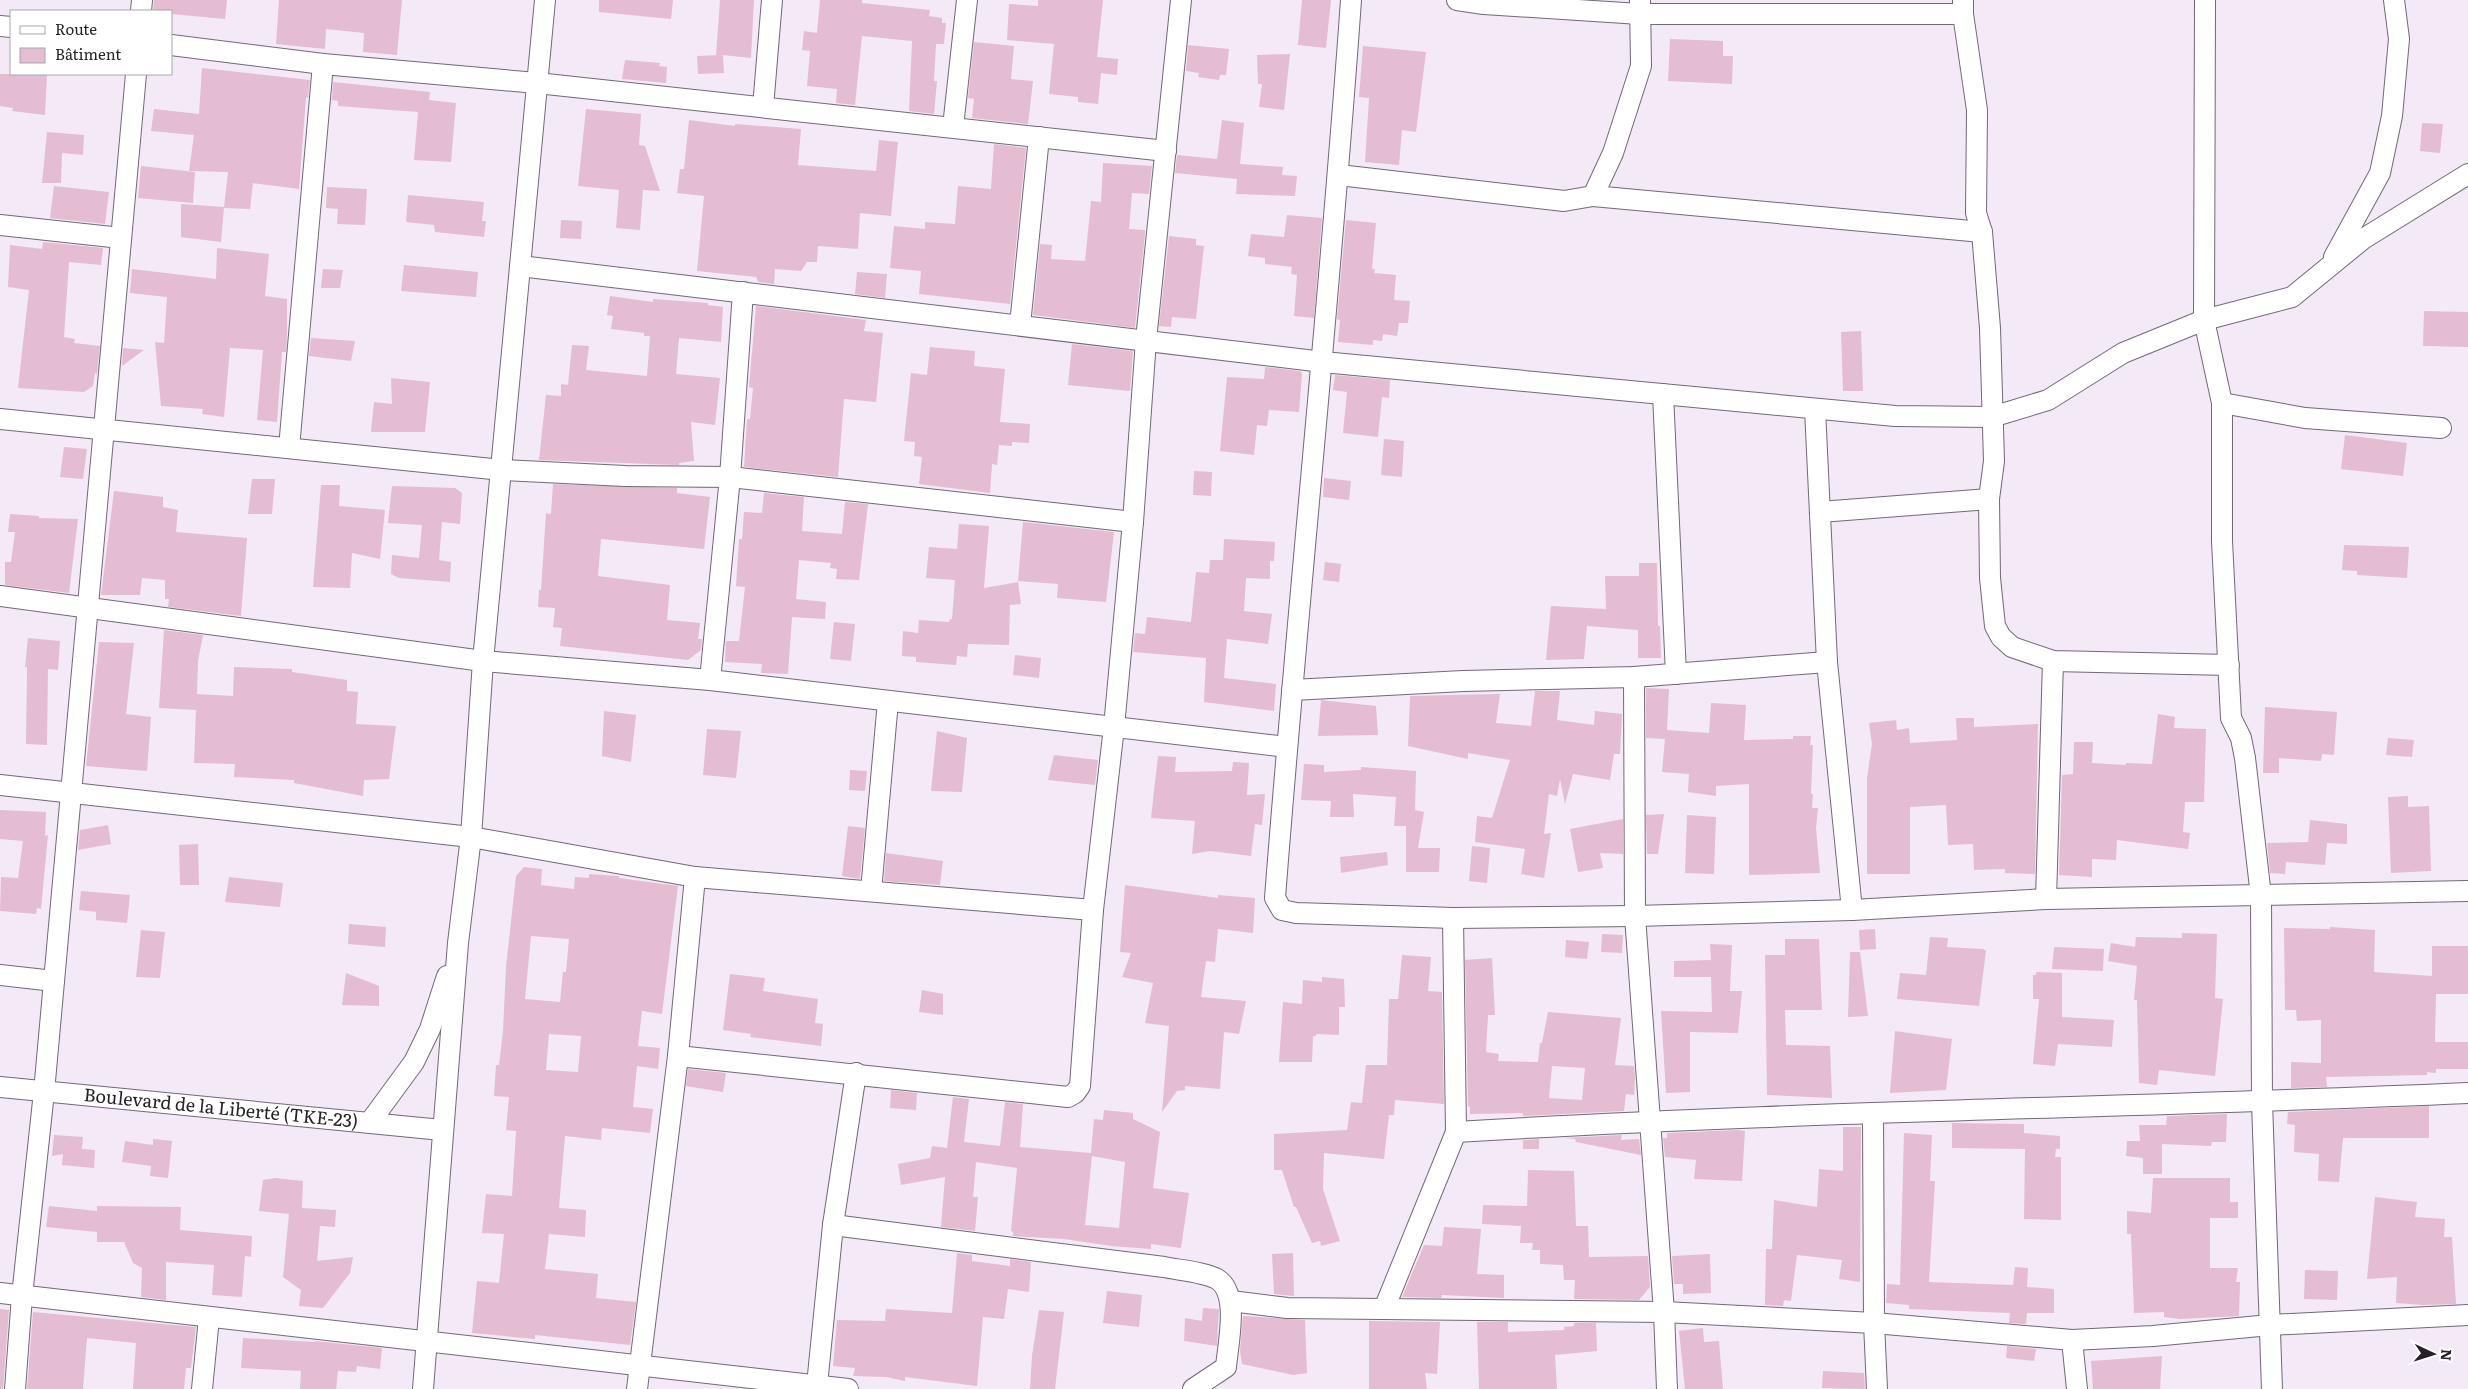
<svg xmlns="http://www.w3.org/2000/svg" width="2468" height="1389" font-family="Literata,serif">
<rect width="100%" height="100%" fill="#f4e9f7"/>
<!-- building -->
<path fill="#e4bdd2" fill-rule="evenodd" d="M154,0H227L225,19L171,14V11H153Z
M279,0H402L397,55L363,52L364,33L326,29L325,49L276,44Z
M599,0H673L671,19L599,12Z
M720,0H754L751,58L723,55L724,73L698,74L697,56L722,55H716Z
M820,0H862V3L930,10L929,16L942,18V23H946L944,44H936L934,81H937L934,114L909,111L912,41L862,36L855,105L836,103L837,89L807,86L810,51L802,50L804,31L817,33Z
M1038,0H1103L1097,57L1118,59L1117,75L1101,73L1098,104L1078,102V97L1049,94L1054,44L1007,40L1009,4L1038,6Z
M1302,0H1331L1326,48L1298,45Z
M1670,39L1723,41V56H1733L1732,84L1668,81Z
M974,42L1014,46L1011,79L1033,81L1028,124L972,118L974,99L968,98Z
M1188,45L1229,49L1226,75H1220L1219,80L1198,77L1199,73L1186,71Z
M1363,46L1426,52L1416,132L1402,130L1399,165L1365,162L1369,98L1359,97Z
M1290,54L1284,110L1259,107L1262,84H1258L1257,55Z
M625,60L660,63L659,66L667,67L666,83L622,79Z
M202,68L310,80L308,98L306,97L299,189L253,183L250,209L224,208L221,242L181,237V204L224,207L228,172L189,171L194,135L151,131L154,109L199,114Z
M0,74H47L45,115L12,111L13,108L0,106Z
M333,82L430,92L429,100L456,103L451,162L414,160L418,112L338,106V101L332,100Z
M586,109L641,114L639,145L645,146L660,191L643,190L640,230L616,228L619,190L578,186Z
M689,120L735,126V124L801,129L798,165L876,171L879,140L898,142L891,216L860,213L858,249L818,246L817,262H807L801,271L775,269L774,284L758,282L756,277L697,271L704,196L677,193L680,169H684Z
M1222,120L1244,123L1240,164L1283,167L1282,175L1297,176L1295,196L1236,194L1237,179L1175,173L1177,155L1217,159Z
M2422,123L2443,124L2440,153L2420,151Z
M47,132L84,135L83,155L62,153L61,183H42Z
M994,144L1026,148L1010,304L919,294L921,271L890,268L894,226L925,229V222L955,224L958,186L991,189Z
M1103,163L1152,166L1149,194L1132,193L1129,229L1145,230V234L1135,328L1033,315L1040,244L1052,245L1051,259L1085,261L1091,201L1101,202Z
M141,166L195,172L193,203L138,198Z
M54,186L109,192L105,224L50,218Z
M327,187L367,189L365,225L337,224L338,209L326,208Z
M408,195L484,202L482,221H486L484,237L435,232L434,225L406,222Z
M1287,215L1322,218L1314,318L1294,316L1297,275L1291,274L1292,267L1265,264V258L1248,256L1251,234L1284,237Z
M561,220L582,221L581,239L560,238Z
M1346,220L1376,223L1372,269H1375L1374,273L1396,275L1394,300L1410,301L1408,323H1399L1397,336L1383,334L1382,341L1373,340V345L1338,342L1340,320L1337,319Z
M1169,236L1196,239V245L1204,246L1196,319L1172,317L1171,327L1159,326Z
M43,242L103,248L101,265L69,262L64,337L75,339L74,343L100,346L97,374L95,373L93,386L84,392L18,388L29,290L8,287L10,245L42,249Z
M217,248L269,254L265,296L287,299V336L286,352H282L277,422L257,420L263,350L230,348L224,417L202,414L203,409L161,406L155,342L164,343L167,297L130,293L132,269L216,279Z
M404,265L478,272L476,297L401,291Z
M323,269L343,270L340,288H321Z
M857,272L887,274L885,298L855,294Z
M610,296L653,302V299L708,303V305L723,307L721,342L679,338L676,374L720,378L715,425L691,422L694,461L679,463V465L539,460L546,395L561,396V384L568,385L572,345L589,346L586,370L647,376L650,336H644V333L611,329L613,316L607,315Z
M756,306L866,320L864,331L883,333L876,402L844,399L838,477L744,467L747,419H750L753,388L749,387Z
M2424,311L2468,312V347L2423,346Z
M1861,331L1863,391H1843L1841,332Z
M311,338L355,341L351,361L309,356Z
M1072,344L1133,351L1130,391L1068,385Z
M930,347L975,351L974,366L1005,369L1000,422L1030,424L1029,443L1012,442V446L999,445L997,465L992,464L990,493L919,484L922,457L914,456L915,442L904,441L911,373L927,375Z
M123,348L144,350L122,366Z
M1265,367L1300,371L1302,374L1299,412L1269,410L1267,426L1257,425L1254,455L1220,451L1227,377L1264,379Z
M1335,375L1390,380L1389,398L1382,397L1378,437L1343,433L1347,392L1333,390Z
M391,378L430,382L425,432H371L374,402L392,404Z
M2345,435L2407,443L2403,476L2341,469Z
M1384,439L1404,441L1402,477L1381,475Z
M64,447L87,449L83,479L60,477Z
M1194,471L1212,472L1211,496L1193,495Z
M1324,478L1351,481L1349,500L1323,497Z
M252,479H275L272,514H248Z
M553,484L677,488V493L710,497L704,549L601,539L598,576L670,585L667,620L700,623L698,639H702L701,650L688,660L560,646L562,628L553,627L555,608L538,607L539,590H541L546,513L551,514Z
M321,485H340L339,506L385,510L380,559L352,553L350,588L313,587Z
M392,486L455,488L462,493L460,524L442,522L439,560L451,562L450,582L399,578L391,574L392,555L419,558L422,525L388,523Z
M114,491L163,497V507L178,510L176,532L247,538L241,616L168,607L169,599H165V580L142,578L140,595H101Z
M764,493L804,497L802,531L842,534L845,502L868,504L859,580L836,579L837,569L830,568L831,563L799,560L796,599L826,602L825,619L792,617L788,674L761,673L762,664L725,662L726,641H739L745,587L736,586L739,539H742L744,512L762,513Z
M10,514L39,516V518L78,519L69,593L5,585V562H11L15,532H8Z
M1023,522L1114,532L1106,602L1057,598L1058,584L1018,581Z
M959,524L989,526L984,588L1018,582L1021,604L1010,605L1009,645L968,644L967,657L957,656L956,665L916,662V657L902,656L903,631L918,633L919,620L949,622L950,619H952L955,580L926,578L929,547L957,549Z
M1224,539L1275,542L1274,561H1270V579L1246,578L1244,611L1272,614L1268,644L1227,639L1224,678L1276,684L1274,711L1204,702L1206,658L1133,652L1135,633L1145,634L1147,617L1191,622L1196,572L1209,573L1210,560H1223Z
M2344,545L2409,547L2407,578L2357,575V571L2342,570Z
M1325,562L1341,564L1339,582L1323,580Z
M1639,563H1657L1658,626H1660L1661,658H1638V630L1587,626L1584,659L1546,660L1551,606L1606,609L1605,576H1639Z
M834,622L855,624L851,661L830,659Z
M164,630L203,635L198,661L197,694L233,696L234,667L292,669V672L347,680V691L358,692L356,724L396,726L389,779L364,780L363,796L294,783V780L234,777L235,764L194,763L196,710L159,708Z
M28,638L60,641L58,670L48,669L47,745L26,744L27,667H25Z
M99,642L134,643L126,714L151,717L147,771L86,766Z
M1015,655L1041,658L1039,678L1013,675Z
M1646,688L1669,689L1667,730L1709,733L1711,703L1746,705L1744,740L1793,739V736H1811L1810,745H1813L1811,794H1813L1812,808H1818L1816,828L1820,873L1749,875V784L1716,786V796L1688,792L1689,774L1662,772L1665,739L1646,738Z
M1535,691H1560L1557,720L1594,725L1595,711L1622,714L1620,754H1614L1610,780L1573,774L1565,804L1560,779L1557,796L1549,794L1544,834L1551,833L1544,878L1521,874L1525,849L1475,842L1477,816L1492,818L1510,760L1468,753V759L1408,746L1410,696L1500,694L1496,723L1531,726Z
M1321,700L1376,706L1378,735L1318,736Z
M2265,707L2337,712L2334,755L2322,754L2321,761L2279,758V773H2263Z
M604,711L636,715L631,762L602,756Z
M2158,714L2175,717L2174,728L2206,729L2204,802H2185L2183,832L2190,833L2188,849L2117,840L2116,860L2092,859V877L2059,875L2062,775L2073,774L2074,742H2093L2092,763L2126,765V763L2152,764Z
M1956,718H1974V727L2038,724L2035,874L2005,873V869L1974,870L1973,844L1948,845L1946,805L1910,807V874H1867V778L1872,744L1869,723L1896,720L1897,730L1909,728L1910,743L1957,740Z
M707,729L741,731L736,778L703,775Z
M937,731L967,738L962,792L931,791Z
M2388,738L2414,740L2412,757L2386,755Z
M1054,755L1098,760L1095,785L1048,780Z
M1158,756L1176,757L1175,772L1232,771L1233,762L1249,763L1247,795L1265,794L1262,825L1255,824L1251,856L1210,851L1192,854L1195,821L1151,818Z
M1304,764L1324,765V772L1361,770V767L1416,771L1415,810L1424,812L1418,848H1440L1439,872H1406V826H1394L1396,797L1353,794L1354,817H1330L1331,801L1301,800Z
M850,770L867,771L865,791L849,790Z
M2408,796V807L2429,806L2431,871L2391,873L2388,797Z
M0,810L46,812L45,836L48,835L41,909L37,908L36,914L0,911L1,877L18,878L23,841L0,839Z
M1664,814L1658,854H1647L1646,815Z
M1687,815L1716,817L1714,874L1685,873Z
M1623,819V854L1600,853L1603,868L1578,872L1570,829Z
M2310,820L2347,824V844L2327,843L2325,865L2286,862L2285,874L2270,873L2267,843L2308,842Z
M108,825L111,844L78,850L80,830Z
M848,826L865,828L860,879L842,876Z
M198,844L199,885H180L179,845Z
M1472,846L1490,848L1487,883L1469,881Z
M1387,852L1388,865L1341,873L1340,857Z
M886,853L943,861L940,885L884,881Z
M524,867L542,869L541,885L574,889L575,877L589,878V874L619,876V878L678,886L662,1014L642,1011L638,1046L660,1048L658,1069L637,1066L633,1107L653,1109L650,1133L602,1128L601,1140L565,1136L559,1208L586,1210L585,1237L549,1234L545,1269L598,1274L596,1298L636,1302L630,1345L535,1335V1339L472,1333L477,1281L499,1283L504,1234L482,1233L486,1194L512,1196L516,1131L506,1130L509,1097L494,1096L496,1065H499L503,1031L506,967L516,876ZM531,936L569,939L566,972H563L560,1002L525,999ZM549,1034L581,1036L578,1072L546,1070Z
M229,877L283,883L280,907L225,902Z
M1125,885L1218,898V895L1255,898L1253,933L1218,929L1215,962L1206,961L1201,997L1246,1001L1239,1034L1224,1032L1220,1089L1185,1086V1090L1177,1091L1162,1112L1169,1026L1145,1023L1153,983L1122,977L1131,953L1120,952Z
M81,891L130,895L127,923L96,920V912L79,910Z
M349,924L386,927L385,947L348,944Z
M2330,927L2375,930L2374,972L2432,976V946H2468V994H2436L2435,1042H2468V1069H2436V1073L2427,1072V1075L2326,1077L2327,1087L2291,1088V1062L2321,1063V1020L2297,1021L2296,1010H2285L2284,928L2330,929Z
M1875,929L1876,949L1860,950L1859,930Z
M141,930L165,932L160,978L136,977Z
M2182,933L2217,934L2215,998L2223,999L2215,1076L2159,1070L2157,1085L2139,1083L2137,1000H2134L2137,966L2108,961L2111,943L2135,947L2136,937L2182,938Z
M1602,934L1623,935L1622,953L1601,952Z
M1930,937L1948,938L1947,947L1983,949L1986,951L1979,1006L1897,999L1900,973L1926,975Z
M1785,939H1819L1822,1010H1785L1786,1045L1830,1046L1832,1098L1767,1095L1765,955H1785Z
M1566,940L1589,942L1587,959L1565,957Z
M1710,944L1732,945L1730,991H1742L1738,1033L1690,1032V1092L1666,1093L1661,1011L1712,1012L1711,977H1674V961L1711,960Z
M2054,947L2104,949L2103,971L2052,969Z
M1850,952H1860L1868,1016L1848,1017Z
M1402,955L1431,957L1428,991L1442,992L1444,1104L1395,1100L1394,1115H1389L1384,1159L1324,1153L1323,1189L1340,1241L1321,1246L1320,1241L1312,1243L1296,1207H1294L1282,1170H1274V1134L1347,1130L1351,1102L1362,1103L1366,1065H1387L1389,999H1398Z
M1492,958L1495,1015H1488L1486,1052L1499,1054L1498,1061L1538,1062L1540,1043H1542L1548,1012L1621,1018L1615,1065L1634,1066L1635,1076L1634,1095L1626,1094L1624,1111L1523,1116V1113L1470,1114V1107L1468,1106L1465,960ZM1552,1066L1585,1068L1582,1100L1549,1098Z
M2036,972L2062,973V1017L2114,1020L2112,1047L2058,1044L2055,1066L2033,1064L2039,999H2033V975H2036Z
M346,973L379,986V1006L342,1005Z
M730,974L765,978L763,991L818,999L815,1023L823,1024L821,1046L750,1037L751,1034L723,1030Z
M1322,977L1344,979L1345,1007H1339V1035L1316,1034V1036H1313L1312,1062H1279L1283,1002L1302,1004L1303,980L1322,982Z
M922,990L943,994V1015L919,1012Z
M1895,1031L1952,1039L1946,1090L1890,1093Z
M688,1069L726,1073L723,1092L686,1086Z
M891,1090L917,1093L916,1110L890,1108Z
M953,1097L969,1099L964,1142L1000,1146L1005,1102L1023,1104L1020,1147L1091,1153L1094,1119L1103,1120L1104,1110L1133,1113V1119L1160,1132L1153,1188L1189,1193L1181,1248L1151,1244V1249L1111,1246L1064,1239L1013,1236V1232L1011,1231L1017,1168L976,1162L973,1197H978L975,1231L941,1227L945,1177L901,1185L898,1164L930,1158L932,1146L947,1148ZM1092,1156L1125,1162L1119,1228L1085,1225Z
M2429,1106V1138H2343L2339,1182L2318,1181L2319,1154L2294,1152L2295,1125L2287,1124L2288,1112Z
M2227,1114L2226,1142H2212L2211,1146L2162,1144V1174H2143V1158L2126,1156L2127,1141H2140L2139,1125H2166L2167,1116Z
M1952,1123L2024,1124V1133L2060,1136V1149H2056L2055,1157H2061V1220L2024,1219L2025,1149L1952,1148Z
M1843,1127H1861L1860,1282L1839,1279L1842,1260L1797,1255L1791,1301L1784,1300L1783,1306L1765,1305L1766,1249H1772L1774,1200L1817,1207L1819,1169L1843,1171Z
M1738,1130L1745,1131L1742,1181L1694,1179L1696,1160L1665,1157L1663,1138H1667V1133Z
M1904,1133L1932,1135L1930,1181H1935L1929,1282L2013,1285L2015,1267L2028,1268L2027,1287L2054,1289V1313H2027L2026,1324L2009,1323L2010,1313L1909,1309V1305L1886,1303L1887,1284L1900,1285Z
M54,1135L83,1137L82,1149L95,1150L94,1168L62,1165L63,1154L52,1156Z
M1622,1135L1621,1140L1639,1139L1641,1155L1576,1142L1575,1139L1564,1138Z
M153,1139L172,1141L168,1178L150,1176L151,1166L122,1162L125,1141L153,1145Z
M1539,1139V1149H1523V1140Z
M1528,1170L1574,1171L1576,1226H1588L1589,1257L1648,1256L1650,1287L1639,1300L1574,1299L1575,1280H1564L1563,1265L1540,1264V1250H1532L1533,1243H1520L1521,1226L1482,1224L1483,1205L1527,1206Z
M275,1178L303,1181L302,1208L336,1210L335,1227L320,1226L317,1261L353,1257L350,1273L323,1308L299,1306L301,1290L283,1277L289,1214L259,1211L263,1180Z
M2153,1178H2230V1202H2238V1218H2210V1268H2238L2236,1282H2240L2239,1316L2180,1319L2164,1317V1312L2134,1313L2131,1234H2127V1211L2151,1213Z
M2375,1197L2417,1202L2415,1217L2445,1219L2444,1237H2452L2456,1304L2423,1305L2396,1303L2397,1277L2367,1279Z
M49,1206L97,1211V1206L181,1207L180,1230L252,1236L251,1257L245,1256L242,1297L212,1295L214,1265L166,1262V1300L141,1297L142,1268L133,1263L124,1242H97V1232L46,1227Z
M1444,1227L1481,1229L1477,1274L1504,1275V1298L1442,1295L1441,1298L1402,1297L1424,1245L1442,1246Z
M957,1253L972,1255V1261L1010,1266V1259L1031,1262L1029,1292L1008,1289L1004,1319L983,1317L977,1386L905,1377V1381L886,1377L853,1376L855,1368L833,1366L837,1320L885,1321L886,1309L952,1313Z
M1293,1253L1294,1296L1274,1294L1272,1254Z
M1710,1254L1711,1293L1683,1294V1284H1674L1672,1256Z
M2305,1270L2338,1271L2337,1300L2304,1299Z
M1107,1291L1142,1295L1139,1327L1103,1323Z
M1203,1308L1219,1309L1217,1346L1184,1341L1185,1318L1202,1321Z
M0,1309L9,1310L3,1389H0Z
M1039,1310L1064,1312L1055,1389H1030L1032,1356Z
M33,1312L196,1327L191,1368H186L184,1389H133L136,1343L87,1338L83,1389H27Z
M1243,1316L1305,1320L1307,1373L1293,1375L1242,1364L1240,1351Z
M1369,1321L1440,1322L1437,1374L1425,1373L1427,1389H1369Z
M1477,1322H1508V1332L1564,1330V1327L1574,1326V1323H1596L1597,1351L1555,1355L1557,1389H1479Z
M1703,1328L1704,1342L1719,1341L1723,1389H1685L1679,1331Z
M243,1338L315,1342V1341L382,1348L380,1369L357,1366L356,1372L338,1371L336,1389H300L301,1371L241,1368Z
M2007,1346L2036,1349L2034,1361L2006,1358Z
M2162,1356L2160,1389H2093L2091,1361Z
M1823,1371L1864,1373L1865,1389L1822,1388Z"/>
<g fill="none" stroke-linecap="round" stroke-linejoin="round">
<!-- minor casing -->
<g stroke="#726975" stroke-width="22">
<g id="minor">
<path d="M1351,0C1330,300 1298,598 1275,898L1282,910L1296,913L1453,918L1635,916L1852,910L2046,899L2468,891"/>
<path d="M1457,0L1484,4L1640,14H1963"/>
<path d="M1963,0V14L1977,110L1976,213L1982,232L1990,328L1994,461L1989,499L1990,578L1995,626L2001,637L2012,647L2053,661L2229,665"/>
<path d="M2205,0L2204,320L2222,403V541L2231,718L2241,738L2245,758L2261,896L2262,1102L2272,1389"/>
<path d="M141,11L142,0"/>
<path d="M0,26L11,27"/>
<path d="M171,45L323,64L537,83L1166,151"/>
<path d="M763,107L772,0"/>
<path d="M953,127L967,0"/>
<path d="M1339,175L1564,201L1593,196L1613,153L1641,66L1640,1"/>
<path d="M1593,196L1982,232"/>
<path d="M0,225L121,238"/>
<path d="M2334,257L2380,173L2392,116L2399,39L2394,0"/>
<path d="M520,266L1323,362L1895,416L1992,417L2048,400L2123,353L2204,320L2292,297L2363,239L2468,174"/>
<path d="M1020,325L1039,137"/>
<path d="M1663,394L1676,674"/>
<path d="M2222,403L2305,418L2441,428"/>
<path d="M1815,409L1827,662L1852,910"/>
<path d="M0,419L502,470L625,476L730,477L1133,522"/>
<path d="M289,448L323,64"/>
<path d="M1820,512L1989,499"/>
<path d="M0,596L483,661L710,680L1287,747"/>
<path d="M1634,677L1635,916L1664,1312L1667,1389"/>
<path d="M710,680L730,477L743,292"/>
<path d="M1292,690L1463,681L1634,677L1827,662"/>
<path d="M0,785L471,837L695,877L1093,910"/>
<path d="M871,891L888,701"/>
<path d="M2046,899L2053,661"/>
<path d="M0,975L54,981"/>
<path d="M678,1056L1068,1097L1075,1093L1080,1086L1093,910L1114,727L1133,522L1146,340L1181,0"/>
<path id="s1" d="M0,1087L442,1130"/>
<path d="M1873,1114L1874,1323L1877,1389"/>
<path d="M370,1122L414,1062L430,1029L447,976"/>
<path d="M1456,1132C1793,1111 2131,1108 2468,1093"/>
<path d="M833,1225L1164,1267C1178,1270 1205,1272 1217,1279C1240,1293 1228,1343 1226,1367L1193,1389"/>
<path d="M0,1293L848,1389"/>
<path d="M1231,1301L1287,1308L1664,1312L1874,1323L2072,1340L2153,1336L2270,1325L2468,1315"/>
<path d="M1384,1309L1456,1132L1453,918"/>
<path d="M2072,1340L2077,1389"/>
<path d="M817,1385L833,1225L856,1073"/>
<path d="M15,1389L22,1296L44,1092L136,74"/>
<path d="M202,1389L209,1318"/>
<path d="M423,1389L458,943L471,837L483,661L545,0"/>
<path d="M637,1389L678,1056L695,877"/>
</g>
</g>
<!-- minor -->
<use href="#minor" stroke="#fff" stroke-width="20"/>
</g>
<g text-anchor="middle" stroke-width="5" stroke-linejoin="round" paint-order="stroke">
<!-- street labels -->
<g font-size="18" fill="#262227" stroke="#fff">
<text dy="6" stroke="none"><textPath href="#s1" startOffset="222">Boulevard de la Liberté (TKE-23)</textPath></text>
</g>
</g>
<!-- legend -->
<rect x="10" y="10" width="162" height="65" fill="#ffffff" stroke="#a8a7a9"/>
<rect x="20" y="26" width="25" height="8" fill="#ffffff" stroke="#a8a7a9"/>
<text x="55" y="35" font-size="15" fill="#262227">Route</text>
<rect x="20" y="48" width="25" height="15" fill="#e4bdd2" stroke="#a8a7a9"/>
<text x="55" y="60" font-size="15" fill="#262227">Bâtiment</text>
<!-- north arrow -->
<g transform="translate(2433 1354) rotate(94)" stroke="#ffffff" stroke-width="4" paint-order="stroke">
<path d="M0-4L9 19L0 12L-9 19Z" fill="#262227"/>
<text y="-8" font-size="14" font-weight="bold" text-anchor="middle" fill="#262227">N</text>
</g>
</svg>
